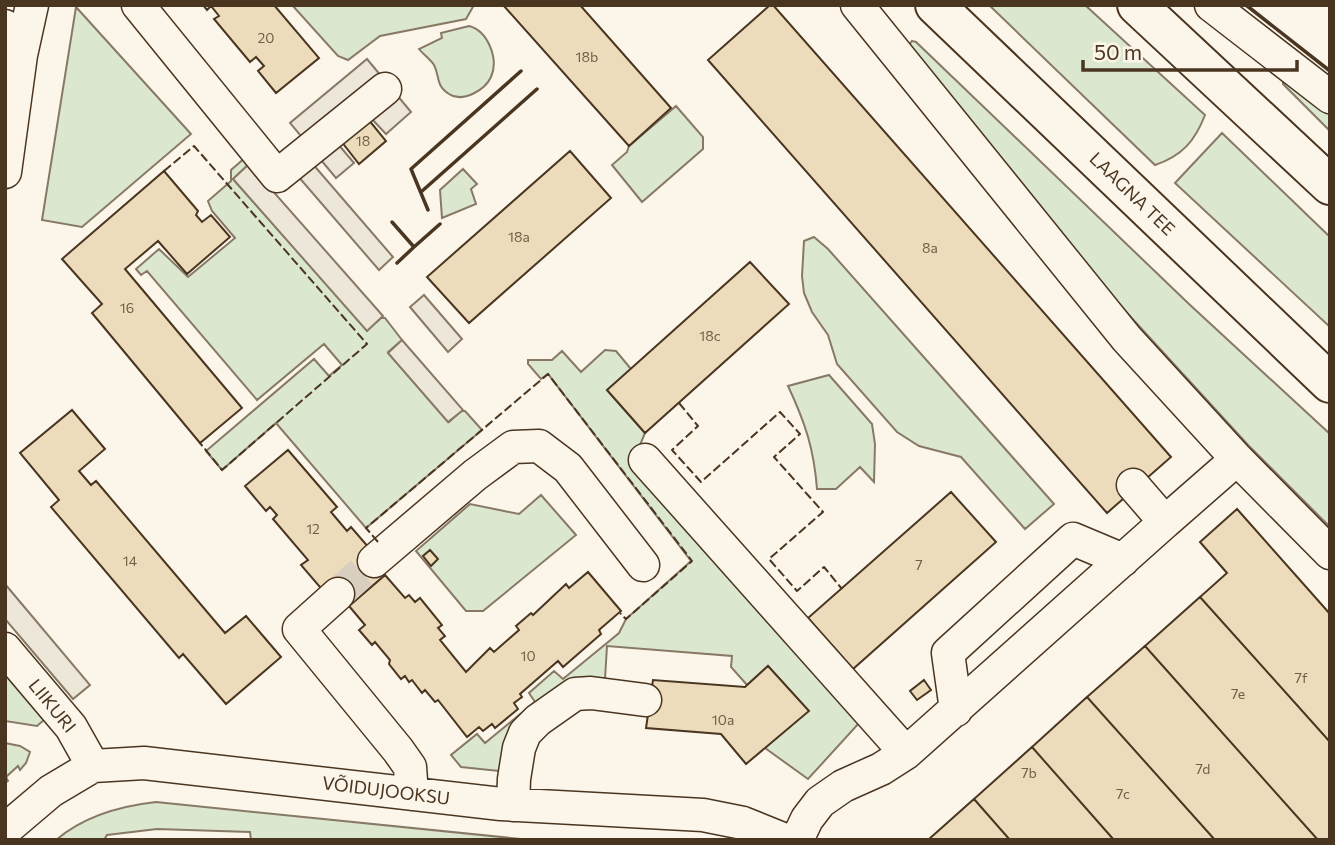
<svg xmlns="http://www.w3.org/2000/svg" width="1335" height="845" font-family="Commissioner,sans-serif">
<rect width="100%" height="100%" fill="#fbf6e9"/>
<!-- green -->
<path fill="#dce7d0" stroke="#887966" stroke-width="2" d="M292,5H474L466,19L380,36L348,60L338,56Z
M989,5H1085L1205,115C1195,141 1182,156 1155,165Z
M76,7L191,134L82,227L42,220Z
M469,26C488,31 499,59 491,77C485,90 463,103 449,94C435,85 440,76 434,65C431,60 423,54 419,49L442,38L441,33Z
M912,41L916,42L1189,304L1330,434V527L1249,446L1084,266L909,45Z
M1283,75L1330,111V131L1283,84Z
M676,106L703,137V149L642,202L612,165L627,152L629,146Z
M1222,133L1330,237V327L1175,183Z
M246,157L249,164L233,179L367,330L381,318H385L402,340L388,352L449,422L461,411H465L482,430L366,528L276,423L222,470L206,451L314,359L329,376L342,365L324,344L257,400L147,271L141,275L136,269L159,249L188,277L235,238L212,211L208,201L231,181V170Z
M463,169L477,184L471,189L476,204L442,218L440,190Z
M814,237L828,249L1054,504L1025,529L961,457L919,446L897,432L837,364L828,335L812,312L804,293L802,276L804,241Z
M605,350L616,351L631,369L607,390L645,433L635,457L860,722L808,779L765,748L808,711L768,666L747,685L731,667L732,656L607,646L605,679L583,677L570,682L507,736L499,771L461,767L451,755L477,734L485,743L535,702L529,693L554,671L563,679L619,633L626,619L691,561L548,374L541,379L528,364V360H552L562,351L581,372Z
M829,375L872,424L875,444L874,482L860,467L836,489H817C814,449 805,422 788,386Z
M541,495L576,535L483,611H466L416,551L470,504L519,514Z
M5,673L44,720L37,726L5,721Z
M5,743L20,746L30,752L26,763L20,770L18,766L6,777L8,781L5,783Z
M156,802L531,840H251L250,832L157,829L107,835L104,840H56C84,816 120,806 156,802Z"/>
<!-- parking -->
<path fill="#ede7d9" stroke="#887966" stroke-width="2" d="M367,59L411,112L386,134L370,117L338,144L354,163L336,178L290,123Z
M311,162L393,257L379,270L297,175Z
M249,164L383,316L367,331L233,179Z
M424,295L462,339L448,352L410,307Z
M402,340L463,410L448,422L388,353Z
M5,584L90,685L73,699L5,619Z"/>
<!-- building -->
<path fill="#ecdcbc" stroke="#4a3520" stroke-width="2" d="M203,5H274L319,58L276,93L258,71L264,66L256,57L250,62L214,19L219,16L211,6L207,10Z
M503,5H580L671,108L629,146Z
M770,5H773L1171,457L1107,513L708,60Z
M368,119L386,141L359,164L341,141Z
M570,151L611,198L469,323L427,277Z
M164,171L198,211L196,215L202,222L211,215L230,237L187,274L158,241L125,269L242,408L200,443L92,313L102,304L62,259Z
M750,262L789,304L645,433L607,390Z
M72,410L105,449L79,471L91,485L96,481L225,633L246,616L281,657L226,704L183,654L179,658L51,507L59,500L20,453Z
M288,450L337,507L331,512L347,531L351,527L370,549L374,561L385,575L349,606L332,588L325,593L301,565L308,560L273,519L277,515L270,507L266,511L245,486Z
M951,492L996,542L853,669L808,618Z
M1237,509L1330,614V742L1200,597L1227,573L1200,542Z
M430,550L438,559L431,566L423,556Z
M588,572L621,611L599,630L601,634L563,667L558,661L520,694L522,697L514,703L518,709L495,728L492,724L483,731L479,727L467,737L438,700L435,702L425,690L422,693L412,680L409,682L405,676L401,679L389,664L390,660L375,642L372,645L359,630L365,625L349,606L385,575L405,598L409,595L415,602L420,598L442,625L438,628L445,636L440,640L466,672L490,648L494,652L519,630L516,626L531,613L533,615L566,584L569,588Z
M1200,597L1330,742V840H1318L1145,646Z
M1145,646L1318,840H1215L1087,697Z
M768,666L809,711L746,764L721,734L646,728L653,680L745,687Z
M924,680L931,690L917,700L910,691Z
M1087,697L1215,840H1114L1032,747Z
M1032,747L1114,840H1010L974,799Z
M974,799L1010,840H928Z"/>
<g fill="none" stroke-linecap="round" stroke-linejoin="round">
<!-- minor-tunnel -->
<path stroke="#d8cfc1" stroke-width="32" stroke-dasharray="32 16" stroke-linecap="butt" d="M338,594L374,561"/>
<!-- minor casing -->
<g stroke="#4a3520" stroke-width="35">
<path id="minor" d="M138,5L277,176L385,89
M857,5L1127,339L1237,459L1330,553
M1211,5L1330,97
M5,26L21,55L5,172
M21,55L32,5
M645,460L906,753
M1133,485L1165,522L1237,459
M374,561L475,475L513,447L539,446L568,468L643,565
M338,594L299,629L398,750L410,767L412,794
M5,649L71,727L93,766
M956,710L948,653L1073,539L1123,560
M513,805L514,779L519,748L525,733L538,720L575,694L591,693L645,700
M5,830L51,791L93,766L144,763L501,804L703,815L743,823L785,840
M797,840L807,819L820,802L843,786L881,769L906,753L1165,522"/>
</g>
<!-- major casing -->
<g stroke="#4a3520" stroke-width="42">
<path id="major" d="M935,5L1330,383
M1137,5L1330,185"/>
</g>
<!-- minor -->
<use href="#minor" stroke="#fbf6e9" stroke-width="32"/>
<!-- major -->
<use href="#major" stroke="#fbf6e9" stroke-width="38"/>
<!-- fence -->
<path stroke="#4a3520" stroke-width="2" stroke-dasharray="9 3.5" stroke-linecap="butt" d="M164,171L194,146L367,344L222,470L200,443
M679,403L698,426L672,450L701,482L780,412L800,434L774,457L823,512L769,559L797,591L824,567L842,589
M378,542L366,528L548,374L692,561L626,619L620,613"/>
<!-- wall -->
<path stroke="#4a3520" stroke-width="3.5" d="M1246,5L1330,71
M421,192L537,89
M428,210L411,169L521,71
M392,222L414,247L440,224
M397,263L414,247"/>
</g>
<g text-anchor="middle" stroke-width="5" stroke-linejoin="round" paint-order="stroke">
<!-- number labels -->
<g font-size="14" fill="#725f47">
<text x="266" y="43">20</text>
<text x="587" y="62">18b</text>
<text x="363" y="146">18</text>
<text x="519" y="242">18a</text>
<text x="930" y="253">8a</text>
<text x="127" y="313">16</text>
<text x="710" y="341">18c</text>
<text x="313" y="534">12</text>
<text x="130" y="566">14</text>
<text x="919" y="570">7</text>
<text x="528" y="661">10</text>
<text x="1301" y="683">7f</text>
<text x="1238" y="699">7e</text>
<text x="723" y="725">10a</text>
<text x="1203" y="774">7d</text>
<text x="1029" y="778">7b</text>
<text x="1123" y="799">7c</text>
</g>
<!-- street labels -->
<g font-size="18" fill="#4a3520" stroke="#fbf6e9">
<text transform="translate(1132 194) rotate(44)" y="6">LAAGNA TEE</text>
<text transform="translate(52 706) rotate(51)" y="6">LIIKURI</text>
<text transform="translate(386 791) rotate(7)" y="6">VÕIDUJOOKSU</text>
</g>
</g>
<!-- border -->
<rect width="1335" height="845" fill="none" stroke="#4a3520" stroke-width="14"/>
<!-- scale -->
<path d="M1083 60v10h214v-10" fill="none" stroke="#4a3520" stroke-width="3.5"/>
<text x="1094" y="60" font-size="21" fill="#4a3520" stroke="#fbf6e9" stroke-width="5" paint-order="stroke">50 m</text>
</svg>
